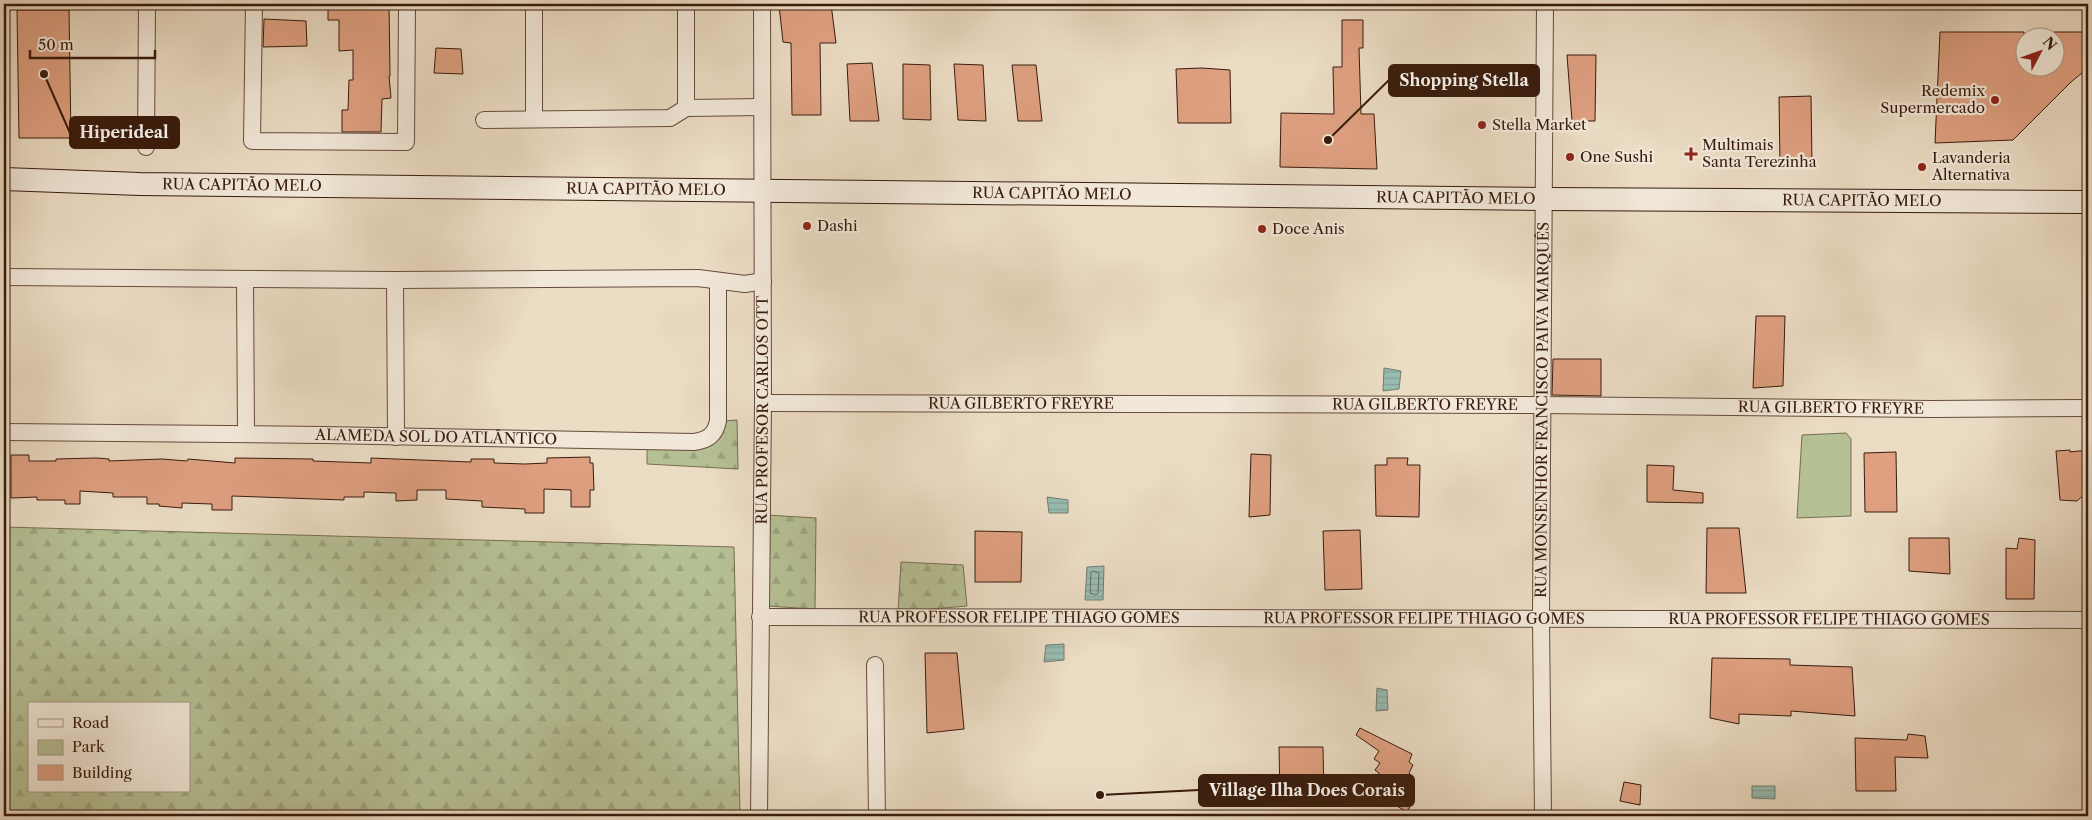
<svg xmlns="http://www.w3.org/2000/svg" width="2092" height="820" font-family="'Libre Caslon Text',serif">
<defs>
<pattern id="forest-firs" width="22" height="20" patternUnits="userSpaceOnUse" patternTransform="scale(1.25)"><rect width="22" height="20" fill="#b6c095"/><path d="M5 1l3.5 6h-7zM16 11l3.5 6h-7z" fill="#9da47f"/></pattern>
<pattern id="water-rules" width="6" height="5" patternUnits="userSpaceOnUse" patternTransform="scale(1.25)"><rect width="6" height="5" fill="#98bcb1"/><path d="M0 2.5h6" fill="none" stroke="#84a197"/></pattern>
</defs>
<rect width="100%" height="100%" fill="#ebdcc4"/>
<filter id="stains"><feTurbulence type="fractalNoise" baseFrequency=".004" numOctaves="4"/><feColorMatrix values="0 0 0 0 .2 0 0 0 0 .09 0 0 0 0 .02 0 0 0 .5 -.17"/></filter>
<radialGradient id="worn" r=".72"><stop offset=".6" stop-color="#630" stop-opacity="0"/><stop offset="1" stop-color="#630" stop-opacity=".3"/></radialGradient>
<!-- forest -->
<path fill="url(#forest-firs)" stroke="#776e50" fill-rule="evenodd" d="M737,420L738,469L647,464V447L712,444L724,421Z
M766,515L816,518L815,609L766,606Z
M4,527L734,547L740,816H4ZM29,704H189V791H29Z
M901,562L963,565L967,606L898,612Z"/>
<!-- green -->
<path fill="#b6c095" stroke="#776e50" d="M1846,433L1851,439V516L1797,518L1802,435Z"/>
<!-- water -->
<path fill="url(#water-rules)" stroke="#727c6f" d="M1384,368L1401,371L1399,389L1383,391Z
M1047,497L1068,500V513H1049Z
M1104,566L1103,600H1085L1087,567Z
M1064,644V660L1044,662L1046,645Z
M1377,688L1387,690L1388,710L1376,711Z
M1752,786H1775V799L1752,798Z"/>
<g fill="none" stroke-linecap="round" stroke-linejoin="round">
<!-- shore -->
<path stroke="#686c5e" stroke-width="1" d="M1093,571L1099,573L1098,593L1096,595L1090,593L1091,573Z"/>
</g>
<!-- building -->
<path fill="#dfa081" stroke="#381b0c" d="M328,4H389L390,76H389L391,98L382,99L381,132H342V110H348L349,80H353V50L339,51V20H328Z
M782,4H831L836,43H820L821,115H792L791,43L783,42L779,5Z
M17,10H69L71,138H19Z
M264,19L306,21L307,46L263,47Z
M1342,20H1363V48H1359L1361,114H1374L1377,169L1280,167L1281,113L1334,114L1333,67H1342Z
M1940,32H2024V68H2054V32H2088V68L2071,82L2013,140L1935,143Z
M436,48L461,49L463,74L434,73Z
M1567,55H1596L1595,121H1572Z
M872,63L879,121H850L847,64Z
M903,64L930,65L931,120L903,119Z
M954,64L983,65L986,121L958,120Z
M1012,65H1036L1042,121H1018Z
M1202,68L1230,70L1231,123H1178L1176,69Z
M1811,96L1812,165H1780L1779,97Z
M1756,316H1785L1783,386L1753,388Z
M1553,359H1601V396L1552,395Z
M2070,450V452L2088,450V491L2077,501L2060,500L2056,451Z
M1896,452L1897,512H1865L1864,453Z
M1251,454L1271,455L1270,515L1249,517Z
M11,455H29V461H56V459L96,458L109,459V461L162,459L187,461L188,459L235,463V458L313,459V461L371,463V458L471,462V459H494V463L525,464L547,463V458L590,457V463H593L594,490H590V507H571V490L544,489V513H525V509L482,507V501L446,499V490H417V500L396,501V493L364,492V497H344V500L232,496V510H212V504L182,503V508L159,506V504H147V497H113V493L80,491V504H65V500H37V497L11,498Z
M1387,458H1408L1407,465H1420L1419,517L1376,516L1375,465H1387Z
M1647,465L1674,466L1673,490L1703,493V503L1647,502Z
M1707,528H1739L1746,593H1706Z
M1360,530L1362,589L1325,590L1323,531Z
M975,531L1022,532L1021,582H975Z
M1909,538H1949L1950,574L1909,571Z
M2019,538L2035,540L2034,599H2006V548L2017,549Z
M925,653H957L964,729L927,733Z
M1712,658L1790,659V665L1852,667L1855,716L1791,711V716L1739,714V724L1710,718Z
M1360,728L1412,754L1409,762L1413,765L1409,773L1413,777L1409,785L1413,788L1409,796L1414,799L1407,812L1375,793L1378,790L1375,786L1379,773L1375,770L1380,763L1374,759L1379,751L1356,735Z
M1908,734L1925,736L1928,758L1895,757L1896,791H1856L1855,738L1907,740Z
M1279,747H1323L1324,796L1280,797Z
M1624,782L1641,785L1640,805L1620,801Z"/>
<g fill="none" stroke-linecap="round" stroke-linejoin="round">
<!-- street casing -->
<g stroke="#654b3a" stroke-width="18">
<g id="street">
<path d="M254,4L252,141L406,142L407,4"/>
<path d="M686,4V108"/>
<path d="M534,119V4"/>
<path d="M484,120L670,118L686,108L762,107"/>
<path d="M146,147L147,4"/>
<path d="M4,277L395,280L698,278L745,284L763,281"/>
<path d="M245,279L246,434"/>
<path d="M395,280L396,437"/>
<path id="s1" d="M763,403L1542,405L1933,409L2088,408"/>
<path id="s2" d="M4,432L324,435L694,442C708,440 715,435 718,421V282"/>
<path id="s3" d="M760,617L2088,620"/>
<path d="M875,665L877,816"/>
<path id="s4" d="M759,816L763,403L762,4"/>
<path id="s5" d="M1543,816L1541,618L1545,4"/>
</g>
</g>
<!-- secondary casing -->
<g stroke="#381b0c" stroke-width="24">
<g id="secondary">
<path id="s6" d="M4,179L140,184L1544,199L2088,202"/>
</g>
</g>
<!-- street -->
<use href="#street" stroke="#f2e8d9" stroke-width="16"/>
<!-- secondary -->
<use href="#secondary" stroke="#f2e8d9" stroke-width="22"/>
</g>
<!-- markers -->
<g fill="#8f2418" stroke="#f2e8d9" stroke-width="2">
<circle cx="1995" cy="100" r="5"/>
<circle cx="1482" cy="125" r="5"/>
<path d="M1688.5 146.5h5v5h5v5h-5v5h-5v-5h-5v-5h5z"/>
<circle cx="1570" cy="157" r="5"/>
<circle cx="1922" cy="167" r="5"/>
<circle cx="807" cy="226" r="5"/>
<circle cx="1262" cy="229" r="5"/>
</g>
<g text-anchor="middle" stroke-width="4.5" stroke-linejoin="round" paint-order="stroke">
<!-- poi labels -->
<g font-size="15" fill="#381b0c" stroke="#f2e8d9" text-anchor="start">
<text x="1985" y="96" text-anchor="end">Redemix<tspan x="1985" dy="17">Supermercado</tspan></text>
<text x="1492" y="130">Stella Market</text>
<text x="1702" y="150">Multimais<tspan x="1702" dy="17">Santa Terezinha</tspan></text>
<text x="1580" y="162">One Sushi</text>
<text x="1932" y="163">Lavanderia<tspan x="1932" dy="17">Alternativa</tspan></text>
<text x="817" y="231">Dashi</text>
<text x="1272" y="234">Doce Anis</text>
</g>
<!-- street labels -->
<g font-size="15" fill="#381b0c" stroke="#f2e8d9">
<text dy="5" stroke="none"><textPath href="#s6" startOffset="238">RUA CAPITÃO MELO</textPath></text>
<text dy="5" stroke="none"><textPath href="#s6" startOffset="642">RUA CAPITÃO MELO</textPath></text>
<text dy="5" stroke="none"><textPath href="#s6" startOffset="1048">RUA CAPITÃO MELO</textPath></text>
<text dy="5" stroke="none"><textPath href="#s6" startOffset="1452">RUA CAPITÃO MELO</textPath></text>
<text dy="5" stroke="none"><textPath href="#s6" startOffset="1858">RUA CAPITÃO MELO</textPath></text>
<text dy="5" stroke="none"><textPath href="#s1" startOffset="258">RUA GILBERTO FREYRE</textPath></text>
<text dy="5" stroke="none"><textPath href="#s1" startOffset="662">RUA GILBERTO FREYRE</textPath></text>
<text dy="5" stroke="none"><textPath href="#s1" startOffset="1068">RUA GILBERTO FREYRE</textPath></text>
<text dy="5" stroke="none"><textPath href="#s4" startOffset="406">RUA PROFESOR CARLOS OTT</textPath></text>
<text dy="5" stroke="none"><textPath href="#s5" startOffset="406">RUA MONSENHOR FRANCISCO PAIVA MARQUÊS</textPath></text>
<text dy="5" stroke="none"><textPath href="#s2" startOffset="432">ALAMEDA SOL DO ATLÂNTICO</textPath></text>
<text dy="5" stroke="none"><textPath href="#s3" startOffset="259">RUA PROFESSOR FELIPE THIAGO GOMES</textPath></text>
<text dy="5" stroke="none"><textPath href="#s3" startOffset="664">RUA PROFESSOR FELIPE THIAGO GOMES</textPath></text>
<text dy="5" stroke="none"><textPath href="#s3" startOffset="1069">RUA PROFESSOR FELIPE THIAGO GOMES</textPath></text>
</g>
</g>
<!-- callouts -->
<path fill="none" stroke="#381b0c" stroke-width="2" d="M1328 140L1389 80M44 74L70 133M1100 795L1199 790"/>
<g fill="#381b0c" stroke="#f2e8d9" stroke-width="2">
<circle cx="1328" cy="140" r="5"/>
<circle cx="44" cy="74" r="5"/>
<circle cx="1100" cy="795" r="5"/>
</g>
<g fill="#381b0c" stroke="#381b0c" stroke-width="2">
<rect x="1389" y="65" width="150" height="31" rx="5"/>
<rect x="70" y="117" width="109" height="31" rx="5"/>
<rect x="1199" y="775" width="215" height="31" rx="5"/>
</g>
<g font-size="16" text-anchor="middle" font-weight="bold" fill="#fff">
<text x="1464" y="86">Shopping Stella</text>
<text x="124" y="138">Hiperideal</text>
<text x="1307" y="796">Village Ilha Does Corais</text>
</g>
<!-- margin -->
<rect width="2092" height="820" fill="none" stroke="#ebdcc4" stroke-width="20"/>
<rect x="5" y="5" width="2082" height="810" fill="none" stroke="#381b0c" stroke-width="2.5"/>
<rect x="10" y="10" width="2072" height="800" fill="none" stroke="#381b0c"/>
<!-- legend -->
<rect x="28" y="702" width="162" height="90" fill="#f2e8d9" stroke="#a89687"/>
<rect x="38" y="719" width="25" height="8" fill="#f2e8d9" stroke="#a89687"/>
<text x="72" y="728" font-size="15" fill="#381b0c">Road</text>
<rect x="38" y="740" width="25" height="15" fill="#b6c095" stroke="#a89687"/>
<text x="72" y="752" font-size="15" fill="#381b0c">Park</text>
<rect x="38" y="765" width="25" height="15" fill="#dfa081" stroke="#a89687"/>
<text x="72" y="778" font-size="15" fill="#381b0c">Building</text>
<!-- north arrow -->
<g transform="translate(2040 52) rotate(49)"><circle r="24" fill="#f2e8d9" stroke="#a89687"/>
<path d="M0-4L9 19L0 12L-9 19Z" fill="#8f2418"/>
<text y="-8" font-size="14" font-weight="bold" text-anchor="middle" fill="#381b0c">N</text>
</g>
<!-- scale -->
<path d="M30 50v8h125v-8" fill="none" stroke="#381b0c" stroke-width="2.5"/>
<text x="38" y="50" font-size="15" fill="#381b0c" stroke="#f2e8d9" stroke-width="4" paint-order="stroke">50 m</text>
<rect width="100%" height="100%" filter="url(#stains)"/>
<rect width="100%" height="100%" fill="url(#worn)"/>
</svg>
